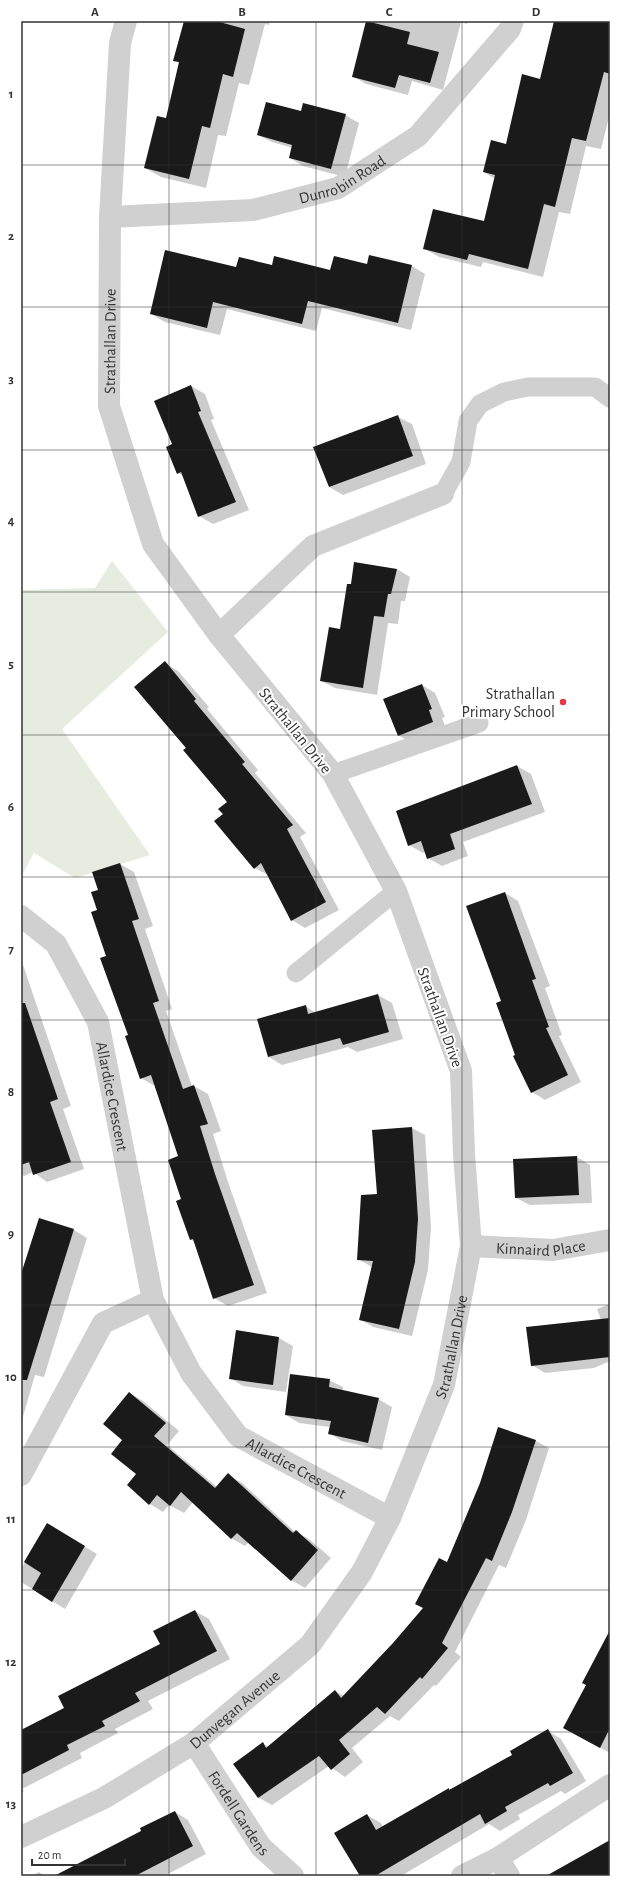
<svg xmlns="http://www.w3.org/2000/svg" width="631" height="1897" font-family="'Alegreya Sans',sans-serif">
<rect width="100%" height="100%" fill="#fff"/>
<!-- green -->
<path fill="#e6ecdf" d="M112,561L168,632L62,729L150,855L75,878L34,853L21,877V590L95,588Z"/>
<!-- shadow -->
<path fill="#0003" d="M186,21H270L269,25L265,24L249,85L239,83L226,136L218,135L206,188L161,177L145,168L166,119L180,64L175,60Z
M367,21H467V24L461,22L443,90L412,81L408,95L366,84L353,76Z
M556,21H610V113L601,149L586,146L570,214L559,212L543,277L483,262L481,267L439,257L425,249L485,222L495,179L484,172L506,145L541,80Z
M302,112L345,115L359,123L345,177L303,166L290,158L293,148L272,142L258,135Z
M370,256L412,266L425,274L411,330L322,308L316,331L227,309L220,335L165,322L151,314L237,268L272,266L331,271L368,265Z
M191,386L205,394L214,419L211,420L249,510L213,524L199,516L184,476L178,473L173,445Z
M398,417L412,424L426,464L343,495L329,487Z
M397,569L410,577L405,601H401L398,624L388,623L377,695L335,688L321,681Z
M165,663L178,671L209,707L207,709L258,770L255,773L306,833L300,837L339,910L305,928L292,920L268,875L255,868L224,814L229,802L187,748Z
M422,685L435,693L445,717L442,718L446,729L412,743L398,735Z
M517,766L531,774L545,812L463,842L468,856L442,866L428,858L426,852L423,853L409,845Z
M120,864L134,872L153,926L145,929L172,1009L166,1011L192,1086H194L208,1094L221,1131L213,1134L228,1182L267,1293L228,1306L214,1298L194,1242L191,1239L182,1200L180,1157L155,1086L141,1078L107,956L98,911L100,891Z
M505,893L518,901L550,986L545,988L562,1035L559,1036L581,1082L545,1100L532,1092L516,1056L502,1002Z
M21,959L71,1106L63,1109L84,1169L47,1182L33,1172L24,1176L21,1174Z
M378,995L392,1003L403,1039L357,1052L348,1047L282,1065L269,1057L305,1006L316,1013Z
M412,1128L425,1135L431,1227L428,1270L412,1336L373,1327L360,1319L372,1267L358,1259L378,1195Z
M577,1157L590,1165L592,1203L530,1205L516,1198Z
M74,1230L87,1238L44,1377L35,1375L22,1420L21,1277Z
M610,1304V1361L594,1368L545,1373L532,1365L601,1320L597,1309Z
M236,1332L279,1338L293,1346L286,1392L243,1386L230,1378Z
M329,1380L343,1387V1391L378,1399L392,1407L382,1450L342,1441L329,1433L330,1427L299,1423L286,1415Z
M129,1393L143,1401L179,1431L167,1445L217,1487L228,1475L242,1483L295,1532L309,1539L331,1558L305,1588L291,1580L249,1542L245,1546L231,1538L193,1502L184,1513L169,1505L163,1512L150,1504L124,1440Z
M498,1428L536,1441L549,1448L526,1520L506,1568L499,1565L455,1652L461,1657L436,1686L434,1685L399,1721L390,1716L352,1748L363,1762L345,1777L329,1766L272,1805L259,1798L263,1744L269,1747L335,1691L344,1696L393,1644L424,1607L448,1563L481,1484Z
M47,1524L97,1554L65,1609L21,1582V1569Z
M195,1611L209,1619L230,1659L148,1701L153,1709L115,1729L118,1733L80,1753L82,1758L22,1789L24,1791L21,1793V1730L65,1708L161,1644Z
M610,1632V1753L578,1736L587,1684Z
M548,1731L561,1739L586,1781L565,1794L561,1791L518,1815L520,1819L500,1831L489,1824L401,1876H361L367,1815L381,1823L383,1828L449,1789L450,1790L514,1756Z
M175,1812L188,1820L206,1854L164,1876H56L143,1831Z
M39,1872L45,1876H32Z"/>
<!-- building -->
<path fill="#1a1a1a" d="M184,21H216L245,29L233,77L223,74L210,128L202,126L189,179L144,168L157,116L166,118L179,62L173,61Z
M366,21L410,32L407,44L439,52L430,83L399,75L395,88L352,77Z
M554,21H610V74L604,72L586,141L572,138L555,207L544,204L528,269L469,254L467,260L423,249L433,209L484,221L495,175L483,172L491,140L506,144L522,74L540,79Z
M266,102L301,111L303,103L346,114L331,169L289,158L292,145L257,135Z
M165,250L236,267L239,257L272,265L274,256L330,270L334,256L367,264L369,255L412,265L398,323L308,301L302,324L213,302L207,328L150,314Z
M191,385L201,411L198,412L236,502L198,517L181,472L177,474L166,447L172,444L154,401Z
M398,415L413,456L329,487L313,447Z
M354,562L397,569L391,594H388L384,617L374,616L363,688L320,681L329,627L340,629L347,584H351Z
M165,661L196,699L194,701L245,762L242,764L293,825L287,829L326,902L291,921L261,863L254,869L214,821L223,814L218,809L227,802L183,750L186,748L134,687Z
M422,684L432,709L429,710L433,722L398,736L383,699Z
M517,765L532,804L450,834L455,849L427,859L421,841L408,846L396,811Z
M120,863L139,919L132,921L159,1001L153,1003L183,1089L194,1085L208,1124L200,1126L215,1174L254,1285L213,1299L193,1239L190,1240L176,1201L181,1199L168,1160L178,1156L151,1075L140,1079L125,1036L128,1035L100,958L106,956L91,912L97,910L91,892L98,890L92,872Z
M505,892L536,979L532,980L549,1027L546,1028L568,1075L531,1093L513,1056L515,1055L496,1003L501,1001L466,906Z
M378,994L389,1032L343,1045L340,1038L268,1057L257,1019L306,1005L308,1014Z
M21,1003H25L58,1099L50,1102L71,1162L33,1175L29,1162L21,1165Z
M412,1127L418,1219L415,1262L399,1329L359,1320L373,1261L357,1260L361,1195L377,1194L372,1130Z
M577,1156L579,1195L515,1198L513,1159Z
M39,1218L74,1229L27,1380H21V1274Z
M610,1318V1357L531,1366L526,1327Z
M236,1330L279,1337L273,1385L229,1379Z
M290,1374L330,1379L329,1387L379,1398L368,1443L328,1434L331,1421L285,1415Z
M129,1392L166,1423L154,1436L215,1488L228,1473L293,1533L296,1530L318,1550L291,1581L237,1533L231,1539L181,1492L170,1506L157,1495L149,1505L127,1485L136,1474L111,1454L122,1440L103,1424Z
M498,1427L536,1440L512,1512L492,1561L486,1558L442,1643L448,1648L422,1679L420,1677L385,1714L377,1707L339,1740L350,1754L331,1770L319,1756L258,1798L233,1764L263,1742L266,1748L335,1690L341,1698L393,1643L423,1608L415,1604L439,1558L447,1562L480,1483Z
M47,1523L85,1546L52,1602L32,1589L41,1573L24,1562Z
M195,1610L217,1651L135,1693L140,1701L102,1721L105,1726L67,1745L69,1750L21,1775V1730L64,1708L58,1696L160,1644L153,1631Z
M610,1630V1728L600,1748L563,1728L586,1685L582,1683Z
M548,1729L573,1773L550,1786L548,1783L505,1807L507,1811L485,1824L480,1814L375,1876H360L334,1833L367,1814L376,1830L449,1788V1790L512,1755L510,1751Z
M175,1811L193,1846L135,1876H54L141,1831L140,1828Z
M610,1840V1876H546Z"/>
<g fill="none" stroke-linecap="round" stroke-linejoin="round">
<!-- lane -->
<path stroke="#d0d0d0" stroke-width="19" d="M443,494L461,462L468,421L480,404L504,392L528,387H595L610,398
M333,774L479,723
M296,973L396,891"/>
<!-- street -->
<g stroke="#d0d0d0" stroke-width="22">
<path id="s1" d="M110,217L253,210L338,188L418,136L510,29L513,21"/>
<path d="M219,635L313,546L443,494"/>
<path id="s2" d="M21,916L56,944L98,1022L153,1300L191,1373L238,1436L390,1518"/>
<path id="s3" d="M471,1246L553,1250L610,1240"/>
<path d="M21,1475L103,1323L153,1300"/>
<path id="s4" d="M194,1743L261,1847L293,1876"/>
<path id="s5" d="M21,1837L104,1798L194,1743L310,1645L362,1572L390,1518L444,1385L471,1246L464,1154L461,1071L396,891L333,774L219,635L153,544L109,406L110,217L120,43L126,21"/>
<path d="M498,1858L509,1876"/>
<path d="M462,1876L498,1858L610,1785"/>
</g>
</g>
<!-- grid -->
<path fill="none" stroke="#333" stroke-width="1" stroke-opacity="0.55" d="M169,21V1876M316,21V1876M462,21V1876M21,165H610M21,307H610M21,450H610M21,592H610M21,735H610M21,877H610M21,1020H610M21,1162H610M21,1305H610M21,1447H610M21,1590H610M21,1732H610"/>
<!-- markers -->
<circle fill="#e63946" stroke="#fff" stroke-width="1.5" cx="563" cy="702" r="4"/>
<g text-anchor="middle" stroke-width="4" stroke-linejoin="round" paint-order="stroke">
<!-- street labels -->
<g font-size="16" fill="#333" stroke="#fff">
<text dy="6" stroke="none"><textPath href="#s1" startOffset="238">Dunrobin Road</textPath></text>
<text dy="6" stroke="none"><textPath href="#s5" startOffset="1786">Strathallan Drive</textPath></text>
<text transform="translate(296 730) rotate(51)" y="6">Strathallan Drive</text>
<text transform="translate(441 1017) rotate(70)" y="6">Strathallan Drive</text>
<text dy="6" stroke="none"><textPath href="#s2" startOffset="209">Allardice Crescent</textPath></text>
<text dy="6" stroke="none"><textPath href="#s3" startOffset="70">Kinnaird Place</textPath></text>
<text dy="6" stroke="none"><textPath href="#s5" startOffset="682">Strathallan Drive</textPath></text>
<text dy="6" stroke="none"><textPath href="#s2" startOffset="644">Allardice Crescent</textPath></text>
<text dy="6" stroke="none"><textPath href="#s5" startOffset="250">Dunvegan Avenue</textPath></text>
<text dy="6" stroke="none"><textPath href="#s4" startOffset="83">Fordell Gardens</textPath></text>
</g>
<!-- poi labels -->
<g font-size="16" fill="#333" stroke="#fff" text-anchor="end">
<text x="555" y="699">Strathallan<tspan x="555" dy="18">Primary School</tspan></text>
</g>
</g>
<!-- border -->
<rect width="631" height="1897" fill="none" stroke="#ffffff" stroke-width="44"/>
<!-- scale -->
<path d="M32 1859v6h93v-6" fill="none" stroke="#333333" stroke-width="2"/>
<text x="38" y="1859" font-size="12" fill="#333333" stroke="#ffffff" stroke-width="3" paint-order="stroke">20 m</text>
<rect x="22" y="22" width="587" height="1853" fill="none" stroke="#333" stroke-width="1.5"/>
<g font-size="13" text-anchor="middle" font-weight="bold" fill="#333">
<text x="95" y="16">A</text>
<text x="242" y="16">B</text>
<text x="389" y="16">C</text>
<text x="536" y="16">D</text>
<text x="11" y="98">1</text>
<text x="11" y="240">2</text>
<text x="11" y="383">3</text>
<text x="11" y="525">4</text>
<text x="11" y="668">5</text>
<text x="11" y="811">6</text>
<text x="11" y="953">7</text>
<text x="11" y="1096">8</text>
<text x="11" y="1238">9</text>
<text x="11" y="1381">10</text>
<text x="11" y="1523">11</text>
<text x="11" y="1666">12</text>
<text x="11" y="1808">13</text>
</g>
</svg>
